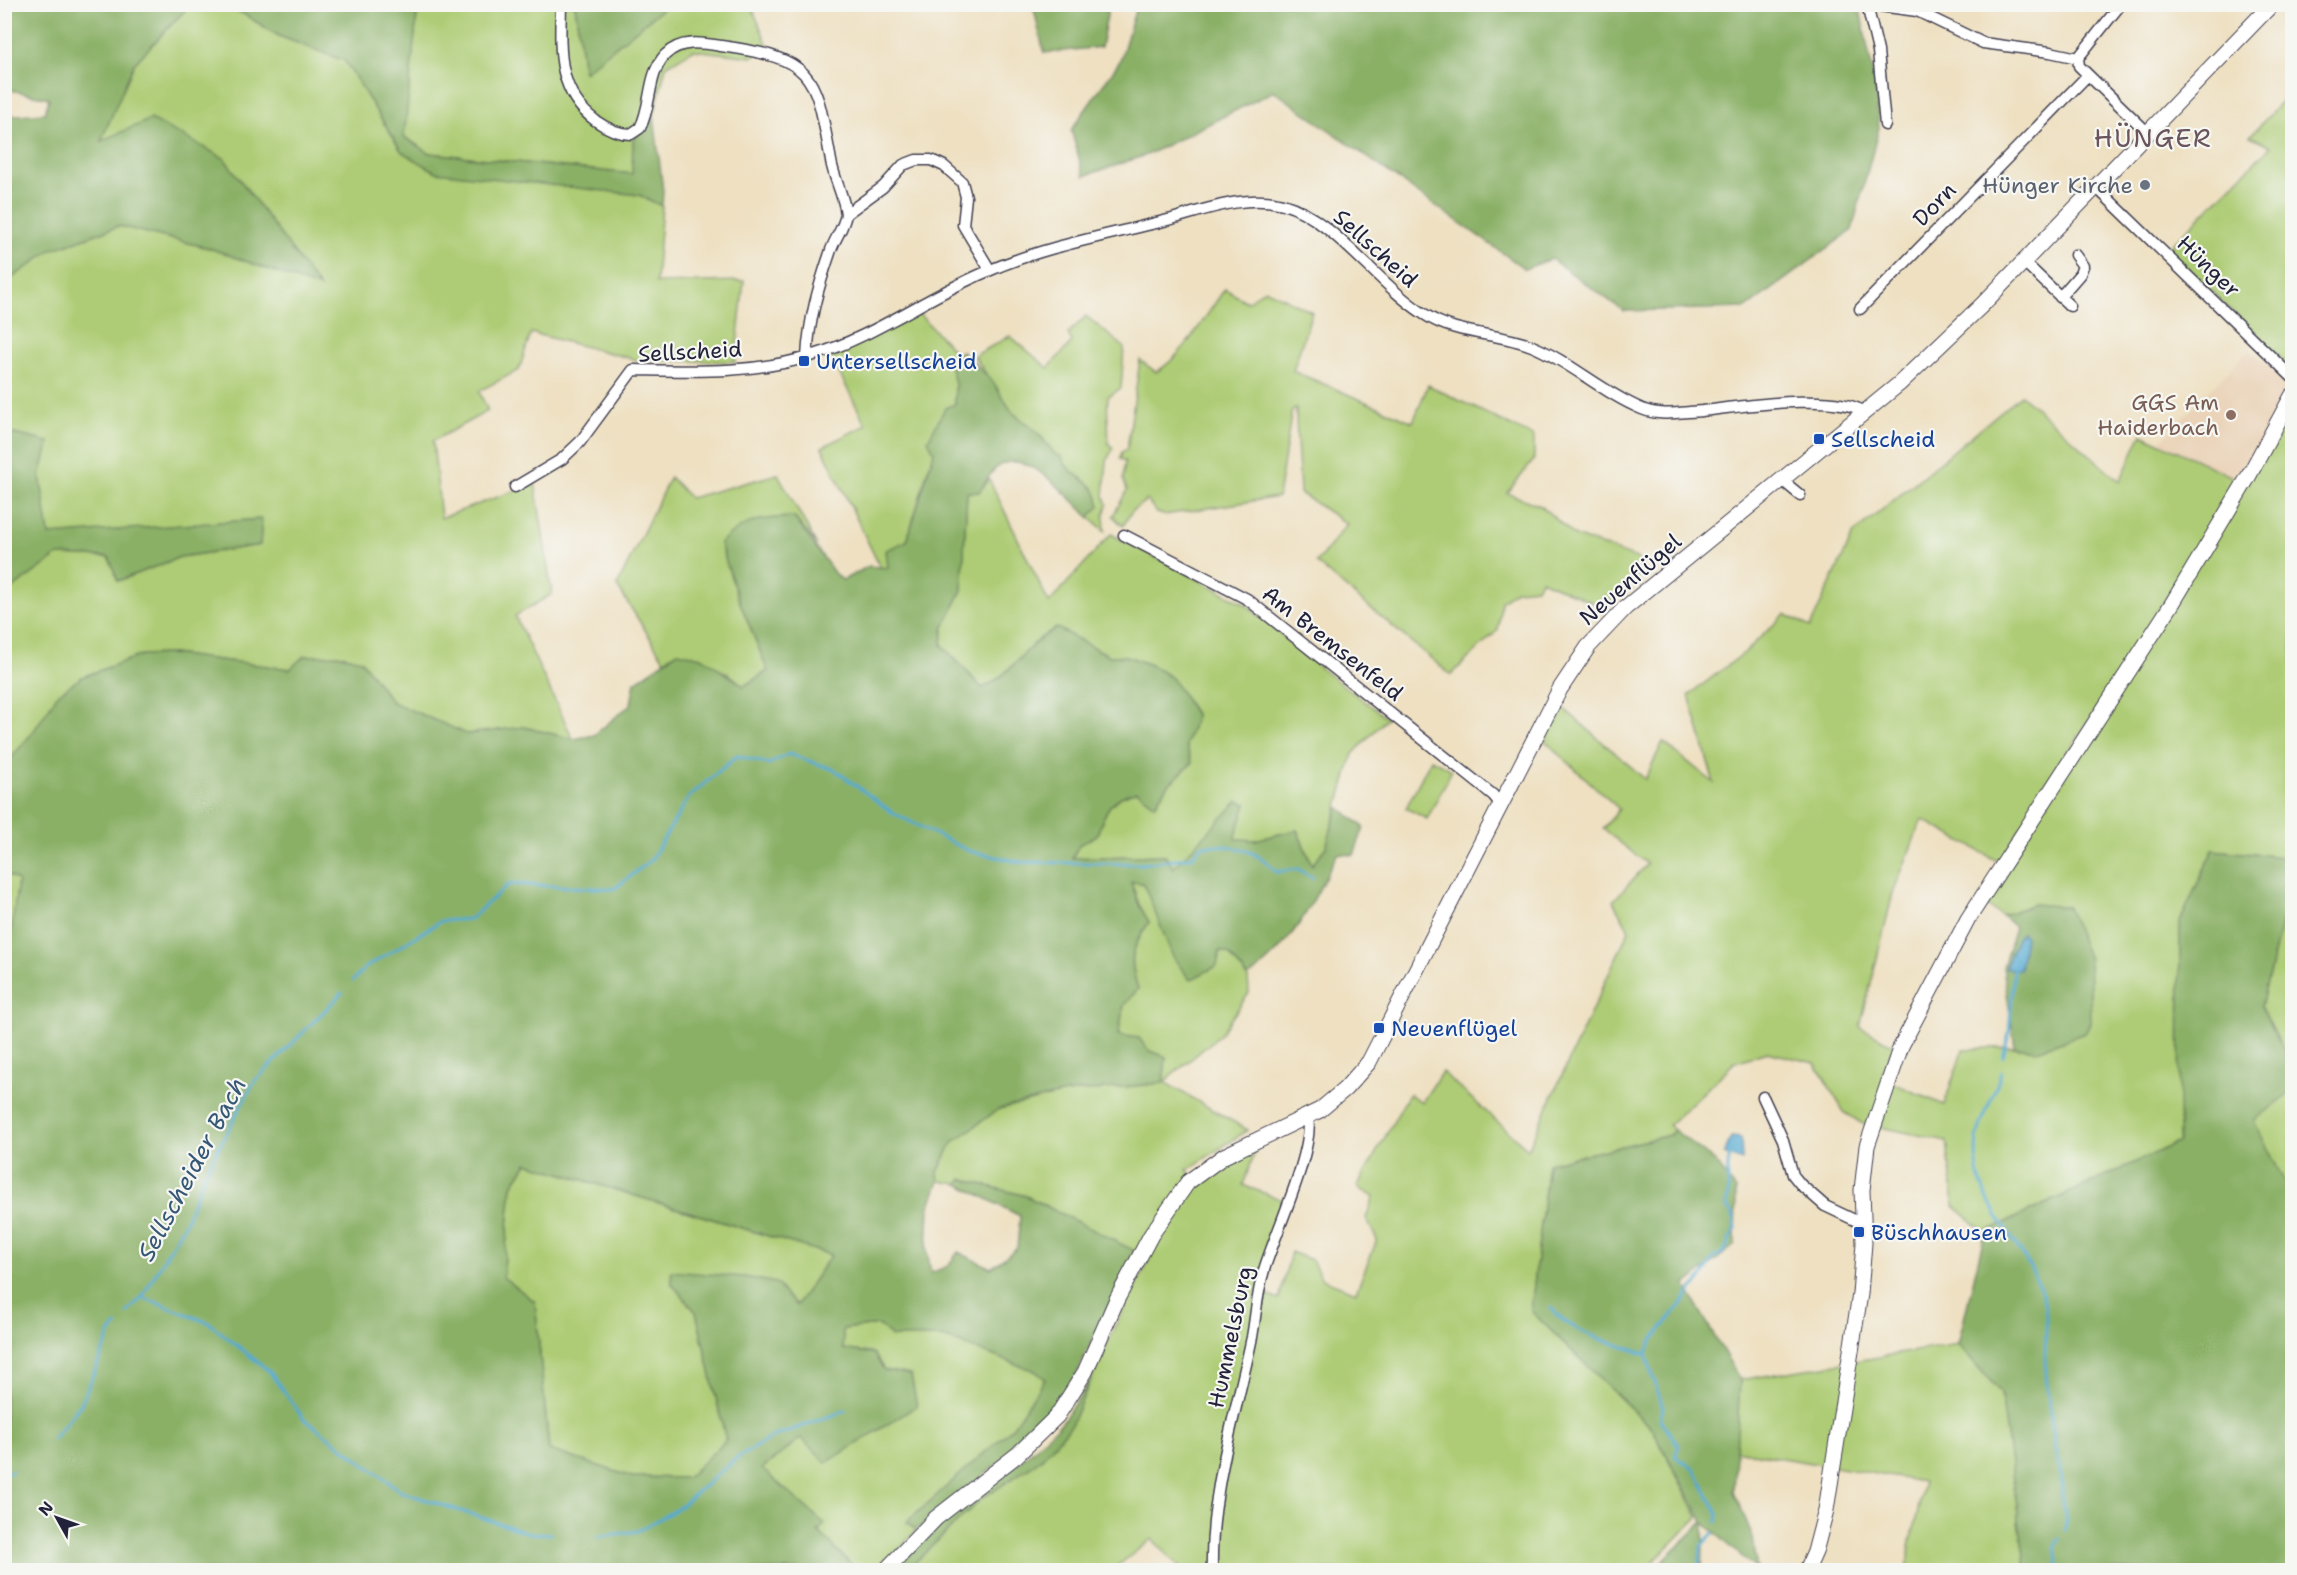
<svg xmlns="http://www.w3.org/2000/svg" width="2297" height="1575" font-family="'Shantell Sans',sans-serif">
<rect width="100%" height="100%" fill="#f6f6f2"/>
<filter id="ink" filterUnits="userSpaceOnUse"><feTurbulence type="fractalNoise" baseFrequency=".0167" numOctaves="2"/><feDisplacementMap in="SourceGraphic" scale="12" xChannelSelector="R" yChannelSelector="G"/><feConvolveMatrix kernelMatrix="1 2 1 2 8 2 1 2 1" color-interpolation-filters="sRGB"/></filter>
<filter id="wash" filterUnits="userSpaceOnUse"><feTurbulence type="fractalNoise" baseFrequency=".008" numOctaves="4" result="noise"/><feDisplacementMap in="SourceGraphic" scale="24" xChannelSelector="R" yChannelSelector="G"/><feGaussianBlur stdDeviation="1.35" result="paint"/><feColorMatrix in="noise" values="0 0 0 0 0 0 0 0 0 0 0 0 0 0 0 0 0 1.4 0 .05"/><feComposite in="paint" operator="in"/></filter>
<g filter="url(#wash)">
<rect width="100%" height="100%" fill="#eee0c1"/>
<!-- built -->
<path fill="#ead3b8" d="M2249,350L2288,381L2290,386L2241,481L2161,441Z"/>
<!-- green -->
<path fill="#adcc74" stroke="#687758" stroke-width="1.5" d="M190,5H220L242,13L279,36L345,61L402,152L639,195L662,206L656,283L744,281L735,362L637,360L531,333L519,370L479,391L488,411L433,441L441,518L535,483L552,594L515,616L573,739L524,727L466,734L392,702L361,660L290,669L172,654L142,655L82,677L5,765V594L58,555L109,557L118,581L180,557L260,545L261,519L49,536L40,475L49,442L5,432V283L51,250L119,226L209,248L318,287L100,142L134,64Z
M418,5H575L584,72L667,5H751L768,46L752,57L693,50L666,66L654,116L633,140V174L429,153L404,137Z
M2292,91V370L2168,249L2271,146L2250,136Z
M1225,289L1247,302L1265,289L1312,312L1293,371L1413,422L1428,385L1534,437V460L1507,493L1541,506L1575,536L1637,558L1644,571L1603,607L1541,580L1537,588L1516,590L1501,602L1498,630L1451,675L1316,563L1347,524L1300,493C1299,465 1296,436 1296,408L1292,410L1278,497L1164,515L1157,513L1147,500L1132,511L1123,526L1113,516L1127,490L1123,480L1125,461L1120,459L1122,452L1127,449L1140,360L1156,372C1185,355 1205,316 1225,289Z
M919,314L957,354L949,360L955,383V404L928,469L907,541L888,569L880,567L822,447L866,425L830,355Z
M1086,316L1124,347L1121,388L1108,397C1106,414 1110,426 1108,443L1113,448L1107,461L1104,496L1107,505L1104,516L1105,531L1089,517L1100,506C1098,501 1097,492 1093,488C1083,477 1067,473 1062,457L1055,454L1037,432L1012,412L974,356L1010,336L1048,368L1072,342L1068,334Z
M2021,395L2120,481L2142,434L2241,481L1999,862L1922,819L1893,893L1860,1027L1894,1045L1882,1074L1895,1084L1944,1105L1963,1049L2015,1047L2037,1050L2085,1033L2091,1020L2034,904L2002,916L1984,904L2292,406V858L2213,850L2180,922V1142L1985,1232L1954,1206L1947,1141L1861,1123L1844,1112L1815,1063L1767,1052L1735,1062L1669,1125L1674,1130L1670,1135L1548,1163L1531,1311L1653,1430L1698,1517L1645,1570H1182L1152,1539L1112,1570H907L980,1500L1040,1460L1070,1427L1115,1326L1150,1259L1026,1196L962,1179L958,1184L939,1181L938,1172L952,1143L999,1109L1065,1093L1163,1083L1166,1057L1148,1050L1139,1038L1118,1035L1124,1005L1138,989C1128,958 1131,950 1149,922L1139,905L1131,882L1143,883L1153,904L1219,951L1228,953L1248,977L1249,993L1220,1035L1164,1082L1248,1130L1187,1170L1201,1184L1230,1163L1256,1149L1243,1185L1285,1201L1261,1293L1279,1300L1291,1252L1312,1260L1322,1279L1356,1292L1377,1240L1366,1218L1374,1197L1357,1187L1409,1094L1422,1102L1442,1072L1528,1149L1629,930L1613,901L1647,864L1603,829L1619,809L1545,741L1562,707L1645,779L1663,742L1714,783L1689,695L1744,653L1785,614L1810,627L1854,533Z
M778,474L817,545L794,517L720,543L737,595L768,671L744,686L729,674L678,652L664,660L617,586L670,477L690,498Z
M989,479L1049,603L1111,534L1245,604L1324,671L1387,718L1353,754L1326,847L1312,865L1297,830L1255,840L1234,839L1246,805L1172,868L1165,855L1071,858L1080,844L1097,835C1105,810 1110,798 1137,791L1155,805L1166,787L1192,763L1186,745L1196,715L1172,678L1153,666L1127,656H1110L1057,628C1026,642 1012,675 982,688L942,645L943,629L962,590L967,492H979Z
M1431,759L1452,770L1427,819L1406,808Z
M5,873L18,880L5,986Z
M2292,881V1066L2261,1006Z
M2292,1091V1197L2253,1121Z
M527,1163L831,1255L796,1306L672,1284L696,1312L726,1440L687,1478L632,1477L549,1450L535,1302L503,1277L512,1186Z
M879,1325L892,1337H943L1035,1371L1046,1379L1013,1428L907,1522L916,1530L881,1570H857L818,1531L824,1523L761,1469L801,1438L911,1376L884,1370L874,1354L842,1349L843,1329Z
M1958,1344L2001,1393L2026,1570H1908V1556L1924,1482L1735,1450L1740,1380Z"/>
<!-- forest -->
<path fill="#8ab066" stroke="#566950" stroke-width="1.5" fill-rule="evenodd" d="M5,4L190,5L134,64L101,141L151,119L224,158L320,288L209,248L119,226L51,250L5,283V116L45,113L49,98L5,89Z
M575,4H667V5L584,72Z
M1137,4L1849,5L1860,10L1876,88L1879,128L1852,230L1746,308L1624,311L1551,259L1525,269L1274,91L1149,154L1084,176L1071,130L1120,61Z
M220,5H418L404,137L429,153L632,174L633,140L654,116L663,191L662,206L639,195L436,172L402,152L345,61L279,36L242,13Z
M1033,5H1109L1101,47L1044,53Z
M962,351L993,382L1012,412L1037,432L1055,454L1062,457C1067,473 1083,477 1093,488C1097,492 1098,501 1100,506L1089,517C1069,498 1024,442 995,469C989,475 984,485 979,492H967L962,590L943,629L942,645L982,688C1013,675 1027,642 1057,628L1110,656H1127L1153,666L1172,678L1196,716L1186,745L1192,763L1166,787L1155,805L1137,791C1110,798 1105,810 1097,835L1080,844L1072,858L1165,855L1173,868L1238,801L1246,804L1235,839L1255,840L1297,830L1312,865L1326,847L1338,807L1364,827L1354,855L1337,854C1313,903 1293,945 1248,977L1228,953L1220,951L1217,966L1190,980L1173,957L1143,883L1131,882L1139,905L1149,922C1131,951 1128,957 1138,989L1124,1005L1118,1035L1139,1038L1148,1050L1166,1057L1163,1083L1065,1093L999,1109L952,1143L938,1172L939,1181L929,1208L927,1251L931,1273L948,1266L958,1252L991,1268L1017,1248L1020,1216L958,1184L962,1179L1026,1196L1135,1251L1068,1392L1025,1442L916,1530L907,1522L1012,1428L1045,1379L1035,1371L943,1337H892L879,1325L843,1329V1349L874,1354L884,1370L911,1375L917,1406L826,1463L801,1438L762,1469L825,1524L818,1531L857,1570H5L4,986L18,881L5,873V765L33,732L58,694L82,677L142,655L172,654L290,669L304,656L341,655L361,660L392,702L467,734L524,727L573,739L594,735L631,704L635,682L678,652L702,657L744,686L768,671L737,595L720,543C745,519 762,518 794,517L835,574L843,580L869,566L888,568L886,550L907,541L934,452L928,440L945,408L955,404V383L949,359ZM527,1163L831,1255L796,1306L776,1283L745,1277L671,1271L672,1284L696,1312L726,1440L687,1478L632,1477L549,1450L535,1302L503,1277L512,1186Z
M5,432L49,442L40,475L49,535L262,519L260,545L180,557L118,581L109,557L58,555L5,594Z
M2213,850L2292,858V881L2261,1006L2292,1066V1091L2254,1121L2292,1197V1566L2281,1570H2026L2001,1393L1958,1344L1985,1232L2179,1142L2180,922Z
M2034,904L2068,907L2089,959L2091,1020L2085,1033L2037,1050L2015,1047L2003,967L2015,927L2002,916Z
M1674,1130L1716,1162L1736,1190L1735,1245L1685,1285L1740,1380L1734,1492L1753,1537L1757,1570L1704,1523L1702,1570H1653L1703,1522L1653,1430L1531,1311L1548,1163L1670,1135Z
M1091,1379L1070,1427L1040,1460L980,1500L907,1570H892L924,1538L1032,1451L1062,1422Z"/>
<!-- water -->
<path fill="#55aad1" stroke="#3c6686" stroke-width="1.5" d="M2022,933L2025,937L2020,970L2005,968L2017,938Z
M1731,1137L1741,1138L1742,1161L1724,1154Z"/>
<g fill="none" stroke-linecap="round" stroke-linejoin="round">
<!-- stream -->
<path stroke="#55aad1" stroke-width="3" d="M353,981L365,968L441,921L470,919L509,884L614,889L651,860L689,797L737,756L769,764L789,754L835,770L893,813L969,851L1020,862L1142,864L1192,857L1201,846C1228,844 1258,849 1276,872L1298,869L1313,878
M2003,1057L2009,1033L2014,969
M2001,1071C1996,1095 1981,1115 1977,1139C1968,1204 2025,1238 2042,1295C2049,1316 2045,1336 2045,1358C2047,1398 2054,1441 2062,1480C2060,1500 2068,1515 2065,1530
M142,1297L209,1323L269,1371L303,1418L402,1492L529,1533L551,1534
M1551,1308C1569,1333 1617,1344 1645,1354
M127,1313L142,1297L184,1225L205,1173L254,1082L342,993
M53,1439L81,1404L110,1334L117,1325
M4,1474L12,1471
M1717,1522L1718,1514L1695,1470L1675,1456L1679,1446L1660,1420L1663,1408L1646,1354L1652,1341L1703,1276L1713,1258L1724,1252L1735,1229L1733,1214L1726,1205C1732,1189 1724,1173 1730,1156
M597,1537L638,1531L677,1509L736,1459L772,1437L845,1411
M1699,1570L1701,1546L1713,1533
M2056,1570L2058,1558L2055,1548L2059,1538"/>
</g>
</g>
<g filter="url(#ink)">
<g fill="none" stroke-linecap="round" stroke-linejoin="round">
<!-- street casing -->
<g stroke="#413e4f" stroke-width="13">
<path id="street" d="M561,4C560,48 556,92 596,121C606,128 618,134 631,134L640,128C652,106 647,75 665,55C680,39 702,43 721,46C816,59 815,74 831,161C834,179 844,196 846,214C844,228 834,239 830,253C818,288 809,320 807,357
M1865,4L1917,11L1983,43L2050,52L2078,58
M1867,5L1878,51L1885,125
M2078,58L2079,66L2148,133
M2078,58L2121,4
M2096,187L2292,377
M846,214L883,187L903,165L916,160H931L944,166L962,182L966,197L963,225L990,270
M2024,262L2070,306
M2060,297L2080,274L2083,266L2075,255
M1860,309L2088,75
M1783,481L1800,495
M515,487L562,459L580,442L633,370C693,371 753,374 811,356C874,337 926,297 986,272C1044,246 1110,235 1172,219C1208,209 1245,194 1283,204C1333,218 1378,285 1424,314C1457,336 1497,332 1532,346C1571,362 1603,393 1642,409C1661,417 1682,412 1702,411C1738,407 1838,391 1866,413
M1124,535L1247,599L1493,795L1501,805
M1763,1097L1783,1140L1793,1175L1801,1185L1825,1206L1863,1224
M1212,1570C1210,1490 1236,1415 1252,1337C1256,1315 1257,1292 1264,1270C1274,1236 1315,1149 1308,1118"/>
</g>
<!-- secondary casing -->
<g stroke="#413e4f" stroke-width="17">
<path id="secondary" d="M886,1570L936,1518L1017,1455L1057,1416L1085,1372L1117,1299L1151,1235L1188,1182L1224,1156L1320,1110L1345,1089L1369,1062L1560,689L1588,647L1625,608L1899,384L1982,305L2272,4
M1807,1570L1815,1552L1826,1510L1860,1294L1864,1243L1862,1190L1867,1146L1901,1046L1968,919L2172,604L2247,479L2292,396"/>
</g>
<!-- street -->
<use href="#street" stroke="#fff" stroke-width="10"/>
<!-- secondary -->
<use href="#secondary" stroke="#fff" stroke-width="15"/>
</g>
</g>
<!-- markers -->
<circle fill="#6b7280" stroke="#f6f6f2" stroke-width="2" cx="2145" cy="185" r="6"/>
<g fill="#1a4fb4" stroke="#f6f6f2" stroke-width="2">
<rect x="798" y="355" width="12" height="12" rx="3"/>
<rect x="1813" y="433" width="12" height="12" rx="3"/>
<rect x="1373" y="1022" width="12" height="12" rx="3"/>
<rect x="1853" y="1226" width="12" height="12" rx="3"/>
</g>
<circle fill="#8d6e63" stroke="#f6f6f2" stroke-width="2" cx="2231" cy="415" r="6"/>
<g text-anchor="middle" stroke-width="4.5" stroke-linejoin="round" paint-order="stroke">
<!-- worship labels -->
<g font-size="22" fill="#5b616d" stroke="#f6f6f2" text-anchor="end">
<text x="2133" y="193">Hünger Kirche</text>
</g>
<!-- street labels -->
<g font-size="22" fill="#22223b" stroke="#f6f6f2">
<text transform="translate(1934 204) rotate(-46)" y="8">Dorn</text>
<text transform="translate(1376 248) rotate(42)" y="8">Sellscheid</text>
<text transform="translate(2209 266) rotate(44)" y="8">Hünger</text>
<text transform="translate(690 351) rotate(-3)" y="8">Sellscheid</text>
<text transform="translate(1630 579) rotate(-41)" y="8">Neuenflügel</text>
<text transform="translate(1333 643) rotate(38)" y="8">Am Bremsenfeld</text>
<text transform="translate(1230 1337) rotate(-78)" y="8">Hummelsburg</text>
</g>
<!-- transit labels -->
<g font-size="22" fill="#164399" stroke="#f6f6f2" text-anchor="start">
<text x="816" y="369">Untersellscheid</text>
<text x="1831" y="447">Sellscheid</text>
<text x="1391" y="1036">Neuenflügel</text>
<text x="1871" y="1240">Büschhausen</text>
</g>
<!-- education labels -->
<g font-size="22" fill="#785e54" stroke="#f6f6f2" text-anchor="end">
<text x="2219" y="410">GGS Am<tspan x="2219" dy="25">Haiderbach</tspan></text>
</g>
<!-- water labels -->
<g font-size="24" font-style="italic" fill="#365877" stroke="#f6f6f2">
<text transform="translate(192 1169) rotate(-62)" y="8">Sellscheider Bach</text>
</g>
<!-- quarter labels -->
<g font-size="26" letter-spacing="1.5" fill="#6a555c" stroke="#f6f6f2">
<text x="2153" y="147">HÜNGER</text>
</g>
</g>
<!-- margin -->
<rect width="2297" height="1575" fill="none" stroke="#f6f6f2" stroke-width="24"/>
<!-- north arrow -->
<g transform="translate(57 1518) rotate(310)" stroke="#f6f6f2" stroke-width="4.5" paint-order="stroke">
<path d="M0-4.5L10 22L0 15L-10 22Z" fill="#22223b"/>
<text y="-9" font-size="16" font-weight="bold" text-anchor="middle" fill="#22223b">N</text>
</g>
</svg>
